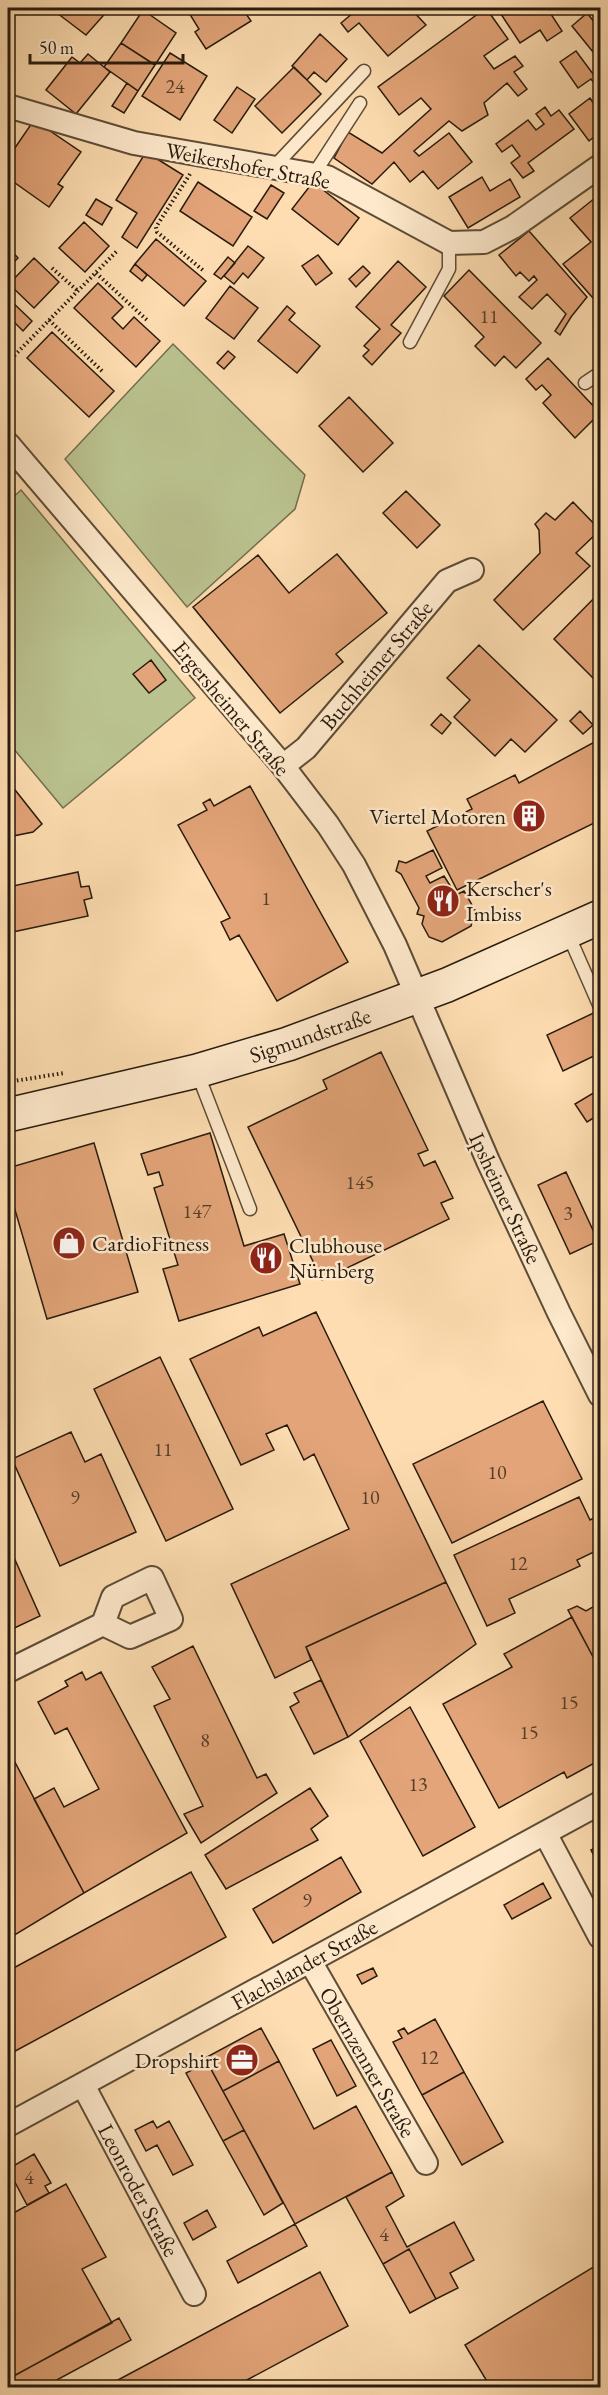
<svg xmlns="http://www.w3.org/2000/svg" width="608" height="2395" font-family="'EB Garamond',serif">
<rect width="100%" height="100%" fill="#fdddb1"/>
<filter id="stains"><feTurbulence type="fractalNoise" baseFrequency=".00333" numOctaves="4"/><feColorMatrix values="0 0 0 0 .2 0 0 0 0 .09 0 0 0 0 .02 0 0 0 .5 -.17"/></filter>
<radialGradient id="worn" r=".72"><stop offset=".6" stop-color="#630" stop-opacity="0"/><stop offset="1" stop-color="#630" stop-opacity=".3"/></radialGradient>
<!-- green -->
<path fill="#bac28f" stroke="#716e4e" stroke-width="1.5" d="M173,344L305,475L295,509L187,607L65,459Z
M21,490L195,698L63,808L8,742V502Z"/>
<!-- building -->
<path fill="#e2a478" stroke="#281b0d" stroke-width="1.5" d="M62,8H110L86,35L57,13Z
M186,8H242L251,21L206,49L195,32L199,29Z
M359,8H410L426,25L388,56L359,23L348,32L341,23Z
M486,8L508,39L484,56L494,69L515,56L523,66L514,72L527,89L518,96L507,83L484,103L488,115L462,131L449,121L414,151L419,156L449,133L472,162L438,189L423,171L410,182L394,162L372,184L334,158L348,132L382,153L431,109L421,98L399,115L378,87Z
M497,8H547L562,31L547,41L540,30L520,43Z
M143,10L176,33L155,65L121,43Z
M587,13L600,29V46L593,52L572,26Z
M320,34L347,59L326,82L314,72L307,80L292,66Z
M121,43L155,65L138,91L104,67Z
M576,51L593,74L600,69V91L591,79L578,88L560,62Z
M170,53L207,76L180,120L142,96Z
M88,54L110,72L76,114L46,90L72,57L80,63Z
M294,67L321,94L282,133L255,106Z
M127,83L138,91L124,113L112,106Z
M237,87L255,99L232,133L214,120Z
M590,98L600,113V132L589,141L569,114Z
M545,107L551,116L559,110L574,129L528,163L534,171L523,178L511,163L520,156L512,145L502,152L496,144L528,120L536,130L544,124L536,114Z
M34,120L81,152L58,184L63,187L49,207L15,183L8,194V158Z
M146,152L183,175L137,248L122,237L137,213L116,200Z
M482,177L490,191L510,179L520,197L468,228L449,197Z
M198,182L252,217L233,246L180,211Z
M313,182L359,218L338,245L292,209Z
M271,185L284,193L267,219L254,211Z
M600,194V231L594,237L600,244V306L563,264L591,242L570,218Z
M96,199L112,208L102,225L86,215Z
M84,222L109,246L85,272L59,248Z
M529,231L587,297L571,317L560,335L555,331L566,314L547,294L532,309L519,297L537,280L534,276L529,281L520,272L516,276L499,255Z
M156,239L206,281L184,306L135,264Z
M248,246L264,258L248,278L243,273L234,284L224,276Z
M8,247L18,258L8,268Z
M318,255L332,273L316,285L302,266Z
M228,257L235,263L221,279L214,274Z
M34,258L59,282L34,308L9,284Z
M398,261L426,287L391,325L401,333L372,365L363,356L369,350L364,346L380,329L356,307Z
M135,264L147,275L142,281L130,271Z
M363,266L370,273L356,287L349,279Z
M469,270L541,343L516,368L504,356L495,366L475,346L484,337L444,296Z
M98,283L123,307L112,318L123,329L134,317L160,341L136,367L74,308Z
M230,286L258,308L234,339L206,318Z
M8,298L32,321L23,331L8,316Z
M287,306L295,313L289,320L320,346L297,373L258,341Z
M52,332L114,391L89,417L27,358Z
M228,351L235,357L224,369L217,363Z
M548,358L600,413L575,438L543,403L551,395L542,385L536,390L526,379Z
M349,397L393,443L363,472L319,426Z
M406,491L440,525L417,548L383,513Z
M573,502L600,530L576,553L590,566L523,630L494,600L540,553L539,530L535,524L546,513L555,520Z
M337,554L387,613L336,654L343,662L280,713L193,607L258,555L289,593Z
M600,592V685L554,639Z
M479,645L557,720L525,752L511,739L495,756L454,717L470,700L447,678Z
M151,660L166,680L149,693L133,674Z
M580,711L593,725L583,734L570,721Z
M441,714L451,723L442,734L431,725Z
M600,739V825L594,823L457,890L427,831L472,809L467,799L515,775L519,783Z
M8,781L42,824L33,832L8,837Z
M250,786L348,962L277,1001L239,935L230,940L221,922L230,918L178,825L207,810L203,803L210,799L214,806Z
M433,850L442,868L426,876L430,883L444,876L456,895L464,891L475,910L471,926L442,942L429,937L422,924L424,916L417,914L419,908L401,874L396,871L399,861L406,863Z
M78,872L81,887L89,886L92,898L84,900L88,916L8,933V887Z
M600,1010V1053L563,1071L547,1035Z
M381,1052L428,1150L418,1154L424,1166L435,1161L453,1198L441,1203L449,1219L322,1280L248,1127L327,1089L323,1080Z
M600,1089V1114L587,1122L575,1104Z
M210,1133L244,1246L284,1234L300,1284L179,1321L163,1269L178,1265L154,1188L163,1185L159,1172L148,1175L141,1154Z
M94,1143L138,1292L47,1319L8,1186V1168Z
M566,1172L598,1241L570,1254L538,1185Z
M316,1312L446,1582L306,1647L311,1660L275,1678L231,1584L349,1529L314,1454L304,1460L287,1425L266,1434L274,1450L241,1465L190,1359L259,1327L263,1336Z
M160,1357L233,1509L166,1541L94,1389Z
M543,1401L582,1479L452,1543L413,1464Z
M71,1432L85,1462L101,1454L136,1532L60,1566L12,1459Z
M579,1497L590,1520L600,1515V1549L577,1560L580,1566L509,1599L515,1613L487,1626L454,1555Z
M8,1544L40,1616L8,1631Z
M446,1582L476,1644L348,1737L306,1647Z
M600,1603V1670L568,1610L577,1606L586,1611Z
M572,1617L600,1670V1760L567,1778L564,1772L499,1808L443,1704L512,1667L504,1654Z
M193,1646L257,1778L266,1774L277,1793L201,1843L184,1814L203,1806L154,1706L170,1699L152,1667Z
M82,1672L86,1680L101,1672L187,1833L84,1893L34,1799L54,1788L64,1807L99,1789L67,1728L55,1734L38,1702L68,1686L65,1681Z
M321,1680L348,1737L314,1754L290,1707L299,1702L294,1693Z
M410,1707L475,1827L423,1856L360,1741Z
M8,1749L84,1893L8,1939Z
M310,1788L328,1816L311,1829L318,1840L226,1889L205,1855Z
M600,1845V1867L591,1850Z
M341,1857L361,1892L273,1943L253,1909Z
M191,1872L226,1937L8,2055V1971Z
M543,1883L551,1898L512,1919L504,1905Z
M373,1968L377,1976L362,1984L357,1975Z
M435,2019L464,2072L422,2095L393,2042L402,2038L398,2031L404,2028L408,2034Z
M261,2028L279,2061L223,2091L205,2058Z
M331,2040L356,2086L337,2096L313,2049Z
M279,2061L314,2129L356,2106L392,2172L295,2224L223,2091Z
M207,2062L244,2130L223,2141L186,2073Z
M464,2072L503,2142L462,2165L422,2095Z
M153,2121L157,2128L169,2121L193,2165L173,2175L157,2145L146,2151L135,2130Z
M244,2130L283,2203L264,2215L223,2141Z
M34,2154L51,2183L45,2186L49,2193L27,2205L8,2169Z
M392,2172L404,2196L386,2207L407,2247L454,2222L474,2260L450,2273L458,2288L436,2299L409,2249L383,2264L346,2197Z
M66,2184L106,2257L82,2269L112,2323L8,2379V2216Z
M207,2210L216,2227L193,2240L184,2223Z
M295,2224L307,2246L238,2283L227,2261Z
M409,2249L436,2299L410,2313L383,2264Z
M600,2263V2388H491L465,2345Z
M320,2272L348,2326L232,2388H103Z
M119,2318L131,2340L42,2388H17L12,2377Z"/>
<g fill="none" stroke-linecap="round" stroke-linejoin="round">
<!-- service casing -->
<g stroke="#5d4c36" stroke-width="15">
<path id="service" d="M274,167L364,71
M314,174L360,103
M410,342L449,269V243
M585,383L600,373
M568,934L600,1007
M197,1072L250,1209"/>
</g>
<!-- minor casing -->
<g stroke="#5d4c36" stroke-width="26">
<path id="minor" d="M8,106L134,143L327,177L449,243L484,242L513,227L600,166
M8,444L283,766L328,825L354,865L395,945L488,1161L559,1313L600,1395
M283,766L306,748L447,581L472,570
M8,1671L103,1624L113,1597L152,1578L171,1619L130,1637L103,1624
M545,1833L600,1937
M310,1961L426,2163
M83,2085L194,2294
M8,2125L600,1803"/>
</g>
<!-- secondary casing -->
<g stroke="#281b0d" stroke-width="36">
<path id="secondary" d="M8,1115L197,1071L288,1044L447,985L600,917"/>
</g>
<!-- path -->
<path stroke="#281b0d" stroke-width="4" stroke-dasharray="1.5 3" stroke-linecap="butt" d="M190,174L156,227L157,232L205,272
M52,268L78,291
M96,273L148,321
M49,320L102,371
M8,362L118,250
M8,1082L64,1073"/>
<!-- service -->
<use href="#service" stroke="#fee9cc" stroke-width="12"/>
<!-- minor -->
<use href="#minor" stroke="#fee9cc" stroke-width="22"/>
<!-- secondary -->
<use href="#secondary" stroke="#fee9cc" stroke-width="33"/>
</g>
<!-- icons -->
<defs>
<g id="building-disc" transform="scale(1.725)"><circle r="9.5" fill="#8f2418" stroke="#fee9cc"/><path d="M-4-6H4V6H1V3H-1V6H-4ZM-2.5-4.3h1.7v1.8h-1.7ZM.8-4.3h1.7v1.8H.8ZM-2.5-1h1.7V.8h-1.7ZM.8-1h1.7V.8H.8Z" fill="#fff"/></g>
<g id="restaurant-disc" transform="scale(1.725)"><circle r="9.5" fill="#8f2418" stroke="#fee9cc"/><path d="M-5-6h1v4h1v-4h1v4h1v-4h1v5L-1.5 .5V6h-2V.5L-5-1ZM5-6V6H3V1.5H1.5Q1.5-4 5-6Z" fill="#fff"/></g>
<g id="shop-disc" transform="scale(1.725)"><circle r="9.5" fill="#8f2418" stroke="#fee9cc"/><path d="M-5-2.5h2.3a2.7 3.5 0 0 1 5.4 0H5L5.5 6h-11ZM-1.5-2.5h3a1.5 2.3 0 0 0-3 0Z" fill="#fff"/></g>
<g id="office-disc" transform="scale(1.725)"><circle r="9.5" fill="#8f2418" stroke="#fee9cc"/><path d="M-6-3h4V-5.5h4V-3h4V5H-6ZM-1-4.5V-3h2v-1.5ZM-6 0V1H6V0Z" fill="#fff"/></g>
</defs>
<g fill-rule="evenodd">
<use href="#building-disc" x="529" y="816"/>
<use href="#restaurant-disc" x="443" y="901"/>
<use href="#shop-disc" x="69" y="1243"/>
<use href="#restaurant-disc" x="266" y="1258"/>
<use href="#office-disc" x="242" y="2060"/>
</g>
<g text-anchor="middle" stroke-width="5" stroke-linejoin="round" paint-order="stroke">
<!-- number labels -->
<g font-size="20" fill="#563d28">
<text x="175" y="93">24</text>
<text x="489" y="323">11</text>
<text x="266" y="905">1</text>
<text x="360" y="1189">145</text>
<text x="197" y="1218">147</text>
<text x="568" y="1220">3</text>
<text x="163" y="1456">11</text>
<text x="497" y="1479">10</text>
<text x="75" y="1504">9</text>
<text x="370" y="1504">10</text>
<text x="518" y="1570">12</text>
<text x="569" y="1709">15</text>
<text x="529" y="1739">15</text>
<text x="205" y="1747">8</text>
<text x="418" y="1791">13</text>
<text x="307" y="1907">9</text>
<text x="429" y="2064">12</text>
<text x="29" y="2184">4</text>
<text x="384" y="2241">4</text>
</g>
<!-- street labels -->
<g font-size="22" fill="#281b0d" stroke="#fee9cc">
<text transform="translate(248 165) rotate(11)" y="8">Weikershofer Straße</text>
<text transform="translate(376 665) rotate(-50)" y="8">Buchheimer Straße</text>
<text transform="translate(232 708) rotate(50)" y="8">Ergersheimer Straße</text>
<text transform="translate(310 1035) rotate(-19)" y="8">Sigmundstraße</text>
<text transform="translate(506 1198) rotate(65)" y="8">Ipsheimer Straße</text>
<text transform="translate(304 1964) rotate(-29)" y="8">Flachslander Straße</text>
<text transform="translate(368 2062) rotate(60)" y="8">Obernzenner Straße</text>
<text transform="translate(139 2190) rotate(62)" y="8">Leonroder Straße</text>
</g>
<!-- poi labels -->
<g font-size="22" fill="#281b0d" stroke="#fee9cc" text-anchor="start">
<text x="506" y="824" text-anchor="end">Viertel Motoren</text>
<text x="466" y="896">Kerscher's<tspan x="466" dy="25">Imbiss</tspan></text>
<text x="92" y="1251">CardioFitness</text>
<text x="289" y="1253">Clubhouse<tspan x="289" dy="25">Nürnberg</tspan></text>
<text x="219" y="2068" text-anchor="end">Dropshirt</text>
</g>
</g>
<!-- margin -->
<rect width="608" height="2395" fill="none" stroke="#fdddb1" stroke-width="30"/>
<rect x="9" y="9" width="590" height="2377" fill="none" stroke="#281b0d" stroke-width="3"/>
<rect x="15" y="15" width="578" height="2365" fill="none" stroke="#281b0d" stroke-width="1.5"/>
<!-- scale -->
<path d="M30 54v9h153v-9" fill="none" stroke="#281b0d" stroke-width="3"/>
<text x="39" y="54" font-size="18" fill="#281b0d" stroke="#fee9cc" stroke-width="4.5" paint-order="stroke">50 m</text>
<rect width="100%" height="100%" filter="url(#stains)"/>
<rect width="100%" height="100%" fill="url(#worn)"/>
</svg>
